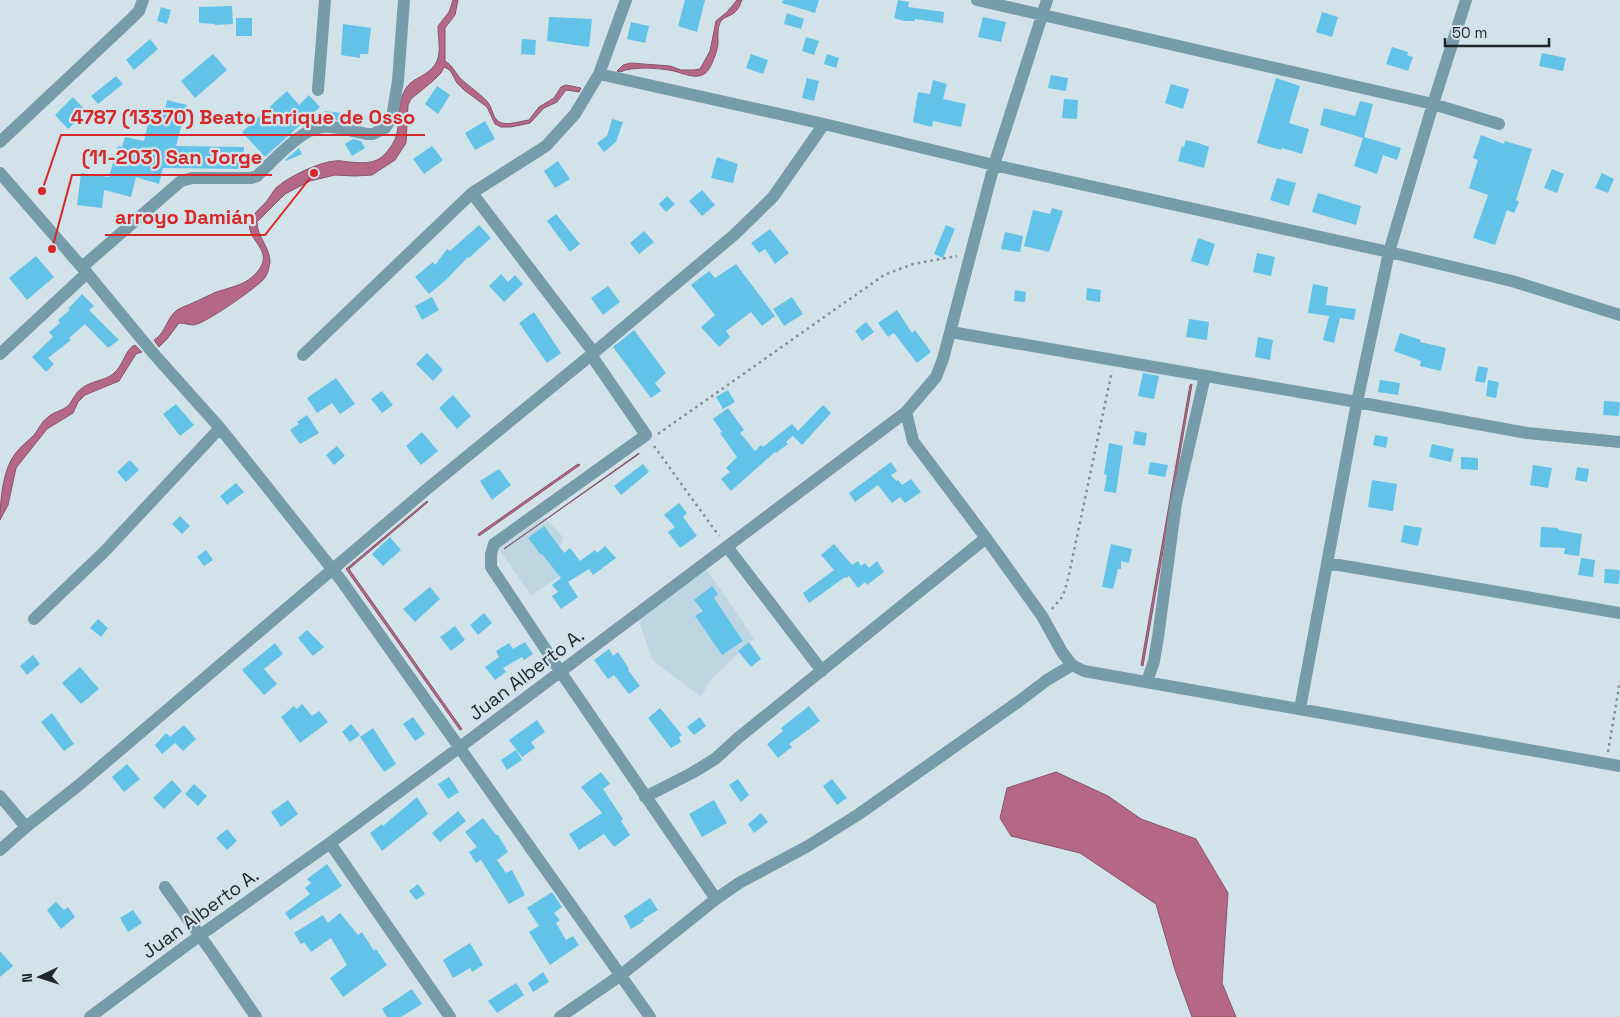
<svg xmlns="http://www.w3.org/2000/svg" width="1620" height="1017" font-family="'Space Grotesk',sans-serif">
<rect width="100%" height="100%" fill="#d2e2e9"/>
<!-- built -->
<path fill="#bed6e1" d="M544,517L564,538L560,547L575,566L531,595L499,549Z
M707,570L754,638L709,682L701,697L653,661L637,616Z"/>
<!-- water -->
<path fill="#b56885" stroke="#885469" d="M453,0H458L455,15L445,28V61C452,65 455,72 460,78C467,85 486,98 489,104C493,110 493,121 502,123C510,125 521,121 529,120L539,107L554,98L561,87L566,85L581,88L579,92L566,90L557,102L544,108L530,123L511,127H501L495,124L487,107L464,90L457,83L450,70L444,67L441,73L433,81L411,99L408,105L406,143L395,160L372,175L355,176L335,175L310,181L285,194L257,222C257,237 270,247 270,262C269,269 267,276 263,280C253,290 206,323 194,325C189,325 184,323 179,323L167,339L159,347L154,340C168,332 166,313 183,307C194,303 203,298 214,293C226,288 243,286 252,277C256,274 262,267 263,261C265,252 258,245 253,237C243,220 256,213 266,202C270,197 273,191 277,187C290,176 319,162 335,161C341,160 345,162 350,162C371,164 380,163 392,145C403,129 395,106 405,90C410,81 417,79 425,74C445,61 438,46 438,26L449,12Z
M737,0H742C740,5 738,10 734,13C730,16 724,17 721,21C717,27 718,36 718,44C717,52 713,62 709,69C701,82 685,74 674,71C659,68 633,66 620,72L617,71L623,65L631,63L670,66L681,70H694L700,69L710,51L716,21L727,12Z
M135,345L142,352L136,354L119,381L85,395L78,402L73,413L47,429L16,468L8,505L0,520C0,501 3,469 15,454C20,447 28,441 34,435C39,429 41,422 48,417C53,412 62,411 68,406C73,400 75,393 82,388C91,381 104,381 113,374C124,365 125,349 135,345Z
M1192,384L1143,666L1141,665L1190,385Z
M639,454L504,549L639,453Z
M578,464L580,465L479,536L478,534Z
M427,501L428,502L349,569L462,729L460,730L346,569Z
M1056,772L1108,796L1141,819L1196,839L1228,893L1222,983L1236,1017H1192L1175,970L1156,904L1080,853L1011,836L1000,818L1007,788Z"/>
<!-- building -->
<path fill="#63c2e8" d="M685,0H705L697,32L678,26Z
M783,0H819L815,13L782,3Z
M898,0L909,2L908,7L944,12L943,23L915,19V21H904L894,18Z
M232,6L233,24L215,25V24L199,23V7Z
M161,7L171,10L167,24L157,21Z
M1322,12L1338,17L1332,37L1316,32Z
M787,13L804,19L801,29L784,24Z
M549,17L592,19L589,47L547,41Z
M983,17L1006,22L1001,42L978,37Z
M236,18H252V36H236Z
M631,22L649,26L645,43L627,39Z
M343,24L371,28L368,54H360V58L341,55Z
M806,37L819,41L814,55L802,51Z
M150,39L158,49L134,70L126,60Z
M522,39L536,40L535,55L521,54Z
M1392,47L1408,52L1407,55L1413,57L1408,71L1386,64Z
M1542,53L1566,58L1563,71L1539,66Z
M213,54L227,70L195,98L181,81Z
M751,54L768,60L763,74L746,68Z
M827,54L839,58L836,68L824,64Z
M1051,75L1068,78L1066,91L1048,88Z
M116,76L123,84L98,104L91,96Z
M807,78L819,81L814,101L802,98Z
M1276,78L1300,86L1289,123L1309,129L1302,154L1282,148L1281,150L1257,143Z
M933,80L947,84L943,99L966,104L961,127L933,121L932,127L913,122L918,92L930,94Z
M1171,84L1189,89L1183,109L1165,103Z
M437,86L450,95L438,114L425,104Z
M287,91L299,105L309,95L320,107L265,157L242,132Z
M73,97L87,112L68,129L55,115Z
M1064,99L1078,100L1077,119L1062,118Z
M167,100L187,105L176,146L244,147L243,169L163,168L159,184L136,177L131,197L104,190L102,208L77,205L81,173L109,177L118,146L122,147L125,137L144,141L151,111L164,114Z
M1360,101L1373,104L1364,137L1401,148L1397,160L1383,155L1377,174L1354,166L1363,138L1320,125L1324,108L1355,116Z
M324,111L359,115L358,124L331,119Z
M612,119L623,122L616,142L604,152L597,143L607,136Z
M485,121L495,139L475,150L465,133Z
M1481,135L1504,144L1505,141L1532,149L1516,200L1519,202L1514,213L1507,210L1495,245L1473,238L1488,195L1469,188L1478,160L1473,158Z
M353,139L361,141L365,148L352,156L345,144Z
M1186,140L1199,143L1209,147L1204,168L1178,161L1182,146L1184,147Z
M432,146L443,160L424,174L413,159Z
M299,148L302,154L286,161L285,160Z
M717,157L738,164L733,183L711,178Z
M558,161L570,179L555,188L544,171Z
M1552,169L1564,174L1557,193L1544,188Z
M1602,173L1614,179L1608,193L1595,188Z
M1277,178L1296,183L1289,206L1270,200Z
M702,190L715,205L702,216L689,201Z
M1318,193L1361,206L1356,225L1312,212Z
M667,196L675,204L666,212L659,204Z
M1052,208L1063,211L1049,252L1024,246L1033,210L1050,214Z
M556,214L580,244L570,252L547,221Z
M479,225L491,238L469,258L468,257L447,279L429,294L415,277L433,262L435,265L447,249L450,251Z
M946,225L955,229L943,258L934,254Z
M770,229L789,253L775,264L765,249L759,253L751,243Z
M644,231L654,242L639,254L630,243Z
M1005,232L1023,236L1020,252L1001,249Z
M1198,238L1215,244L1208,266L1191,261Z
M1257,253L1275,257L1271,276L1253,272Z
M36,256L54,277L27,300L9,278Z
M736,264L775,316L762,326L751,312L726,331L730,337L719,347L701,327L715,315L691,285L709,271L715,278Z
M501,274L508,282L515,275L523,284L504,302L489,286Z
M1313,284L1328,287L1326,305L1356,309L1354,320L1340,318L1334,343L1323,340L1329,316L1308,313Z
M608,286L620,302L603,315L591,298Z
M1087,288L1101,290L1100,302L1086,300Z
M1015,290L1026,292L1025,302L1014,301Z
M82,294L94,306L89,310L119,340L108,348L85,324L69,338L71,340L48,358L54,364L46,372L32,357L53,337L49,332L60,323L58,320L70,310L68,309Z
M432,297L439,310L422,320L415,306Z
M792,297L803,314L784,326L773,309Z
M897,310L912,333L915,330L931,352L917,363L894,333L888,337L878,323Z
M534,312L561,353L547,363L519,323Z
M1189,319L1209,322L1207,340L1186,337Z
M866,322L874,332L862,341L855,331Z
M634,330L666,373L655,383L661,391L651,398L613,347Z
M1400,333L1421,340L1420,342L1446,348L1441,371L1420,366L1421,361L1394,351Z
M1258,337L1273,340L1270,360L1255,357Z
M427,353L443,370L433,381L416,364Z
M1478,366L1488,368L1485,383L1475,381Z
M1143,373L1159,376L1154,399L1138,396Z
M336,378L355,404L340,414L332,403L317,413L307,398Z
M1380,380L1400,383L1398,395L1378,392Z
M1488,380L1499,382L1496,398L1486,396Z
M728,390L735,402L723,409L716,397Z
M382,391L393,405L382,413L371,399Z
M453,395L471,416L457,429L439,408Z
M1604,401L1620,402L1619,416L1603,415Z
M176,404L194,425L180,436L163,414Z
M823,405L831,413L802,445L793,436Z
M728,408L744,430L740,433L755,451L761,445L763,447L792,424L798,431L786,442L788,444L776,453L775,452L731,491L721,479L730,472L726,468L737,457L720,433L722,432L713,419Z
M307,415L319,433L300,444L290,430L299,424L297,422Z
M1135,431L1147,433L1145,446L1133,444Z
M422,432L438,451L421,465L406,446Z
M1375,435L1388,437L1386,448L1373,445Z
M1109,443L1123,446L1116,493L1104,491L1107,475L1104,474Z
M1432,444L1454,449L1451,462L1429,457Z
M337,446L345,456L334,465L326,455Z
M1461,457L1478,458V470L1461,469Z
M130,460L139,470L126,482L117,472Z
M891,462L897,471L891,475L896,481L898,480L902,485L911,479L921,492L905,503L900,497L892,503L878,485L855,502L849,493Z
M1150,462L1168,465L1165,477L1148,474Z
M643,464L649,472L621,495L614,486Z
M1533,465L1552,468L1548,488L1530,485Z
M1577,467L1589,469L1587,482L1575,480Z
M499,469L511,485L492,500L480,481Z
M1372,480L1397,484L1393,511L1368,507Z
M236,483L244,492L227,505L220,496Z
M679,503L687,513L683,517L697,536L680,548L668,532L675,527L664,515Z
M180,516L190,526L182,534L172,524Z
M1404,525L1422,528L1418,546L1401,542Z
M544,526L564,553L570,548L580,561L595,550L597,553L605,546L616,558L593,575L589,569L568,582L578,597L561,609L552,596L558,592L552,585L561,578L542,554L541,555L528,538Z
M1541,527L1558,528V530L1582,534L1579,556L1564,554L1565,548L1540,547Z
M390,537L401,550L383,566L372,554Z
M834,544L852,565L858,561L861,566L865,563L869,568L877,561L884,572L867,585L865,582L858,588L849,576L846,578L845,577L809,603L803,593L834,570L821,555Z
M1111,544L1132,549L1129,563L1121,561V569H1118L1113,589L1102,587Z
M206,550L213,560L204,566L197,557Z
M1581,558L1595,560L1593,577L1578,575Z
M1605,569L1620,570L1619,584L1604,583Z
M712,586L718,594L714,598L743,641L722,655L695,616L703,611L694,600Z
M430,587L440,599L415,622L403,609Z
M484,613L492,623L478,635L470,625Z
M98,619L108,628L101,637L90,628Z
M455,626L465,640L451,651L440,637Z
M307,630L324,647L313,656L298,638Z
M525,642L533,654L524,660L522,657L503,668L506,672L495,680L485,667L499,657L496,651L509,643L513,649Z
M749,642L761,659L751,667L738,651Z
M275,643L283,654L264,669L277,684L264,695L242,670Z
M609,649L613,656L618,652L629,669L628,670L640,686L629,694L614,675L608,679L594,660Z
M33,655L40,664L27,675L20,666Z
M80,667L99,689L81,704L62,683Z
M302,704L312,716L319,711L328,722L300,743L281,717L294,706L297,709Z
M809,706L820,721L789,744L792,747L778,758L767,744L783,731L781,728Z
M660,708L682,735L679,737L681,742L671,748L648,718Z
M52,713L74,744L64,751L41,722Z
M413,717L425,734L415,741L403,724Z
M700,717L706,726L694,735L687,727Z
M537,720L545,732L531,742L535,748L522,757L509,740Z
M351,724L360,735L350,742L342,732Z
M184,725L196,739L183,751L175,743L162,754L155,745L166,733L170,737Z
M373,728L396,764L384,772L360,737Z
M516,750L522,760L507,770L501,760Z
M127,764L140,779L124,792L112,777Z
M601,772L610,784L603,789L623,819L621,821L630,835L614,847L604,834L579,850L569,834L602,813L581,787Z
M449,777L459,792L448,799L438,784Z
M738,779L749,795L741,802L729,785Z
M832,779L847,798L837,805L823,786Z
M172,780L182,791L164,809L153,798Z
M194,784L207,796L198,806L185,794Z
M417,797L428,814L382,851L370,833L382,824L383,826Z
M288,800L298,814L281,827L271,812Z
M714,800L727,823L702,837L689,814Z
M458,811L466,821L440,842L432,833Z
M761,813L768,822L754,833L748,824Z
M483,818L496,835H498L508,852L497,860L506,873L512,870L525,895L509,904L481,860L476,863L469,852L477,847L465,832Z
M227,829L237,841L227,850L216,838Z
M327,864L342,886L290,920L285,913L310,894L305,888L311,883L307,879Z
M418,884L425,894L416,900L409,891Z
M552,892L562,907L554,913L560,920L556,923L566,940L573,936L579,945L550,965L529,932L539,926L527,908Z
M650,898L658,910L643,919L644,921L631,929L624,916Z
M56,902L64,910L68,907L75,917L61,929L47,910Z
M133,910L142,923L128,932L120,918Z
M340,913L358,935L362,932L374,951L376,949L387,965L343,997L330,978L347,965L331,938L311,952L304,942L301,944L294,933L323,915L328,923Z
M470,943L483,965L472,972L470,968L453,978L443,960Z
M0,951L13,966L0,977Z
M543,972L549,982L533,992L528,983Z
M516,983L524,995L497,1013L488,1001Z
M412,989L422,1004L401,1017H387L382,1009Z"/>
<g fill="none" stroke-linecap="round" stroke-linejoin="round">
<!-- path -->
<path stroke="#838e93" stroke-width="2.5" stroke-dasharray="2.5 4" stroke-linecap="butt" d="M658,434L884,275L913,264L957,256
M654,446L719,536
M1052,609L1063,596L1068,579L1112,371
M1608,752L1620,681"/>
<!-- minor -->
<path stroke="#769bab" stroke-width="12" d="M977,0L1433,104L1499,124
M599,74L824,124L994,165L1389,252L1512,281L1620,315
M318,90L325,0
M0,142L131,19L139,11L143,0
M0,173L87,273L153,353L220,428L341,580L650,1017
M472,193L594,353
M82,267L181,181L192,178H251L257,176C273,161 301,129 322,127C336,125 354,132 368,134H373L385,128L392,117L398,81L404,0
M951,332L1357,402L1527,433L1620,442
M0,354L87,273
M303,355L472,193L546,146L575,114L599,74L626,0
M591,355L646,435L494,544L491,554V567L560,671L716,899
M906,412L913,441L986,538L1042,616L1062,652L1072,665L1084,671L1620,766
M728,548L822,671
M1327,563L1620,613
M34,619L105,551L220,428
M1147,682L1154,661L1158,637L1176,503L1205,376
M1300,709L1357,402L1389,252L1433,104L1466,0
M0,796L26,827
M645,797L692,773L715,759L738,738L986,538
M330,843L450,1017
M0,850L26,827L79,785L427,489L591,355L734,235L773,197L824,124
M165,887L213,954L256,1017
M90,1017L199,936L330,843L460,747L906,412L936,377L943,359L994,165L1047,0
M560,1017L621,975L716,899L739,883L808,846L859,814L1018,702L1047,680L1072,665"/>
</g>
<g text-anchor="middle" stroke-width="4.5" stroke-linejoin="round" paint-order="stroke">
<!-- street labels -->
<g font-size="19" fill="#1f2528" stroke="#d2e2e9">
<text transform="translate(526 674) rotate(-37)" y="7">Juan Alberto A.</text>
<text transform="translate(200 913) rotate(-36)" y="7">Juan Alberto A.</text>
</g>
</g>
<!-- callouts -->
<path fill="none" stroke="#d62828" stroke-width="2" d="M42 191L61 135H425M52 249L72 175H272M314 173L265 235H105"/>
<g fill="#d62828" stroke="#d2e2e9" stroke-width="2">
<circle cx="42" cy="191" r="5"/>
<circle cx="52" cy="249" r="5"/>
<circle cx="314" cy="173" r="5"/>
</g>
<g font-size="20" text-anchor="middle" font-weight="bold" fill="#d62828" stroke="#d2e2e9" stroke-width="4.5" stroke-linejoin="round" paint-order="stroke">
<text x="243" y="124">4787 (13370) Beato Enrique de Osso</text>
<text x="172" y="164">(11-203) San Jorge</text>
<text x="185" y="224">arroyo Damián</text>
</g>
<!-- north arrow -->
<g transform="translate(40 977) rotate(266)" stroke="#d2e2e9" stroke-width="4" paint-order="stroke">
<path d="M0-4L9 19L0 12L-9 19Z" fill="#1f2528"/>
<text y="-8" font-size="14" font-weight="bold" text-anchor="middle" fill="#1f2528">N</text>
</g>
<!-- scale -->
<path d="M1445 38v8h104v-8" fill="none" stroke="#1f2528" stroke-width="2.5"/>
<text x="1452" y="38" font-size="15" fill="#1f2528" stroke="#d2e2e9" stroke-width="4" paint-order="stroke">50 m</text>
</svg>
